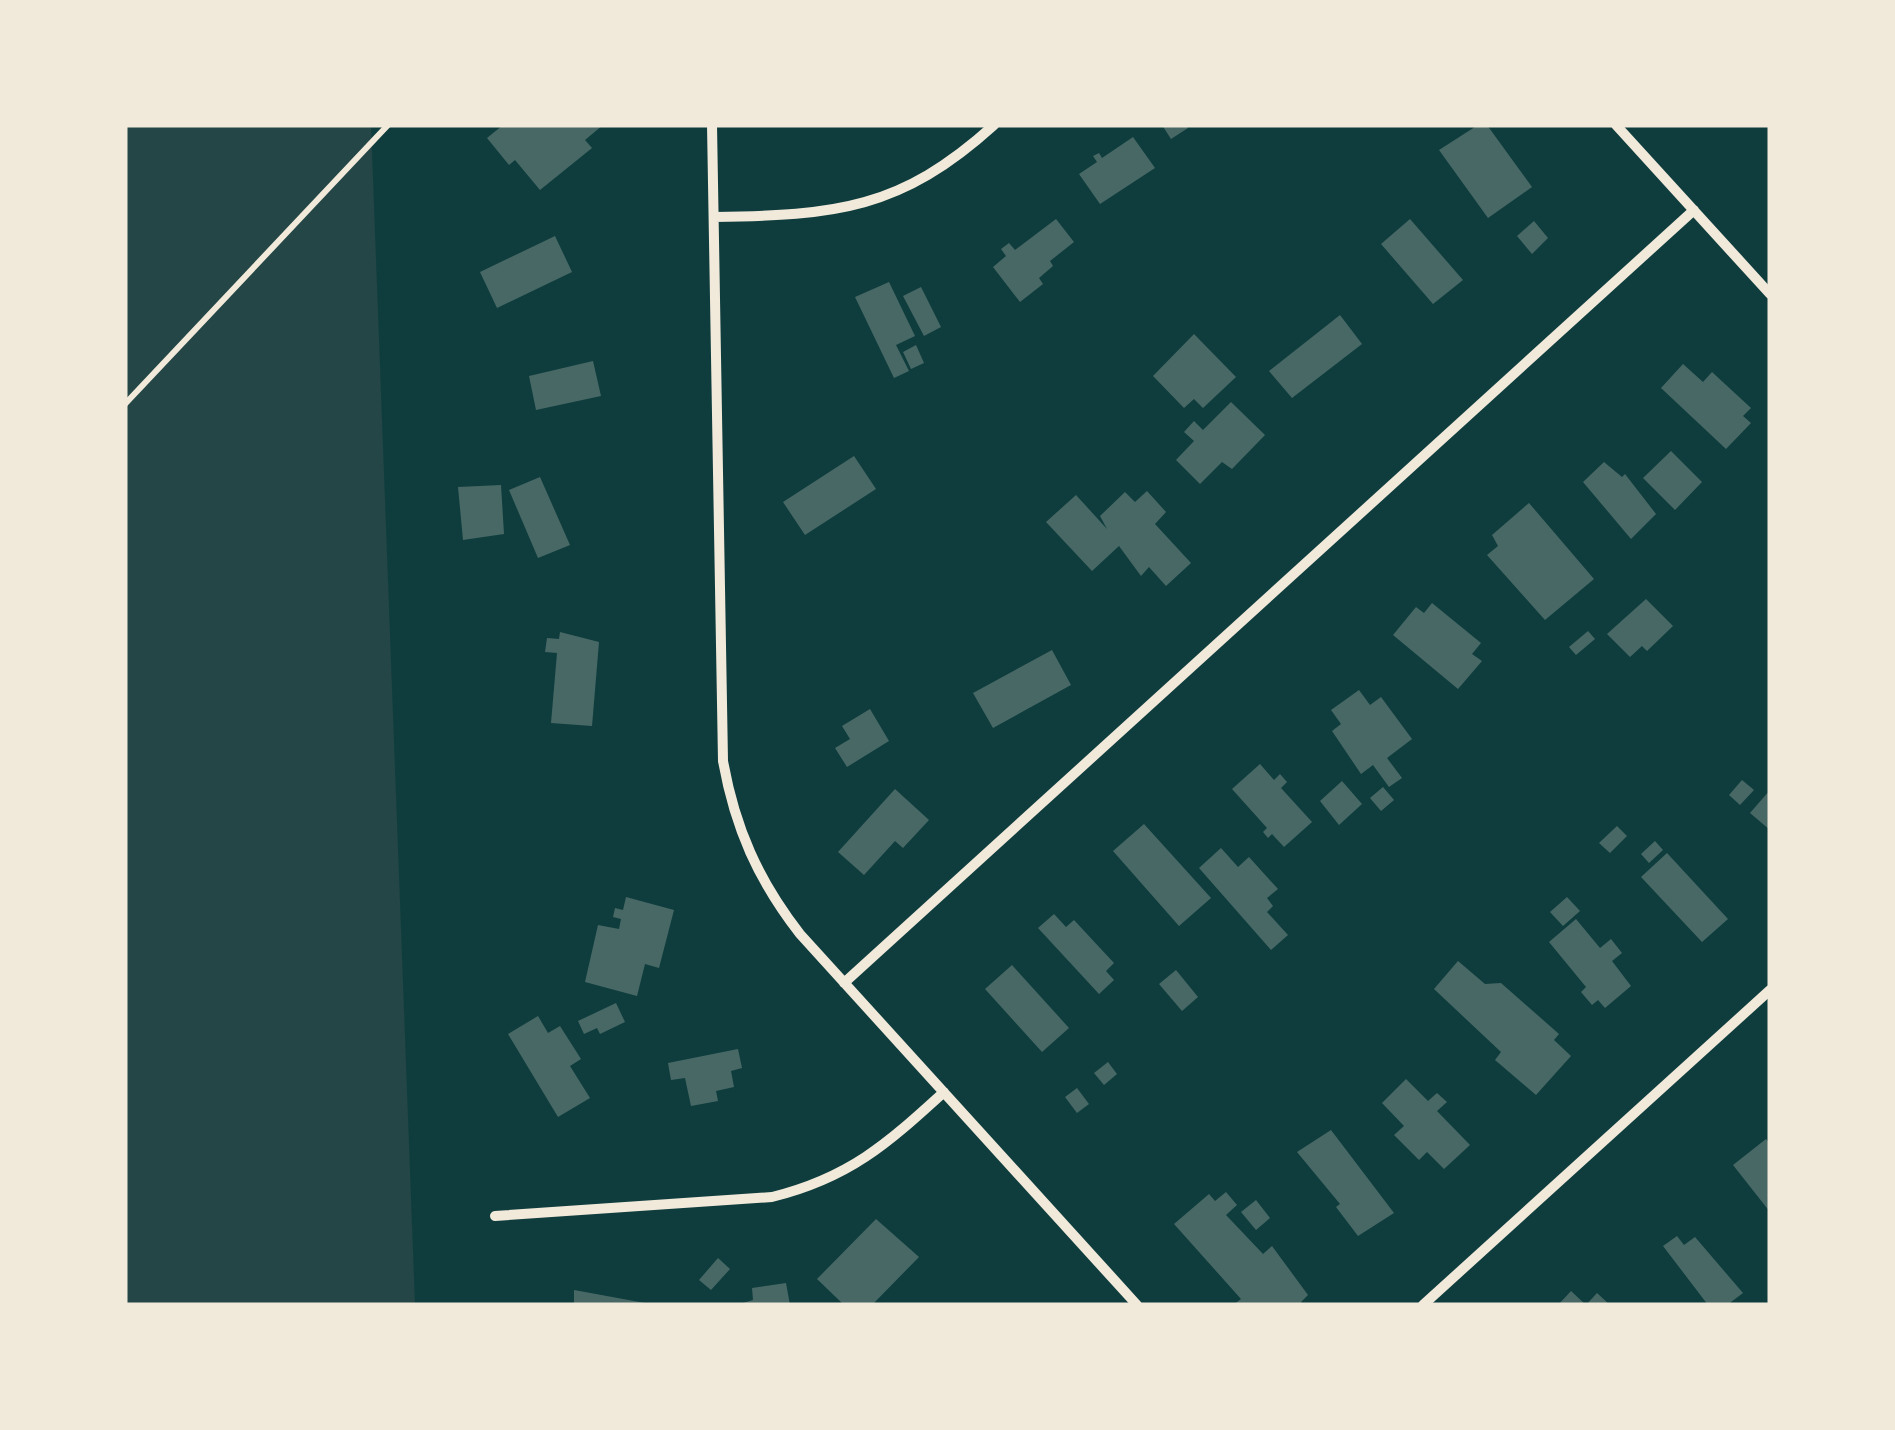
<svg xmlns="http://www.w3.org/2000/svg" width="1895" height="1430" font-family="Signika,sans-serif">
<rect width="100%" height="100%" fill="#0f3d3e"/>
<!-- green -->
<path fill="#244646" d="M125,125H371L415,1305H125Z"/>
<!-- building -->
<path fill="#486865" d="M503,125H603L585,140L592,148L540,190L515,160L509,165L487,138Z
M1162,125H1186L1188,128L1171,139Z
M1478,125H1487L1532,187L1488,218L1439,150Z
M1133,137L1155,168L1100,204L1079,174L1097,162L1093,156L1099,153L1102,158Z
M1056,219L1074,242L1050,261L1053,266L1039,278L1043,284L1020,302L993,267L1006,256L1001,249L1009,243L1015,250Z
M1410,219L1463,280L1433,304L1381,244Z
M1534,221L1548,238L1532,254L1517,236Z
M555,236L572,272L497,308L480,272Z
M889,282L915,336L896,345L909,371L894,378L855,297Z
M921,287L941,327L924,336L903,296Z
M1340,315L1362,344L1292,398L1269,371Z
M1194,334L1236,377L1203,408L1194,399L1184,408L1153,376Z
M916,345L924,363L911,369L903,352Z
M593,361L601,396L536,410L529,376Z
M1683,364L1703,382L1712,372L1751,408L1743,416L1751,423L1726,449L1661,388Z
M1231,402L1265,435L1232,469L1222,462L1200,484L1176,460L1194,441L1184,432L1194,421L1203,430Z
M1671,451L1702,482L1675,510L1643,478Z
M854,456L876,489L805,535L783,502Z
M1604,462L1622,477L1625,474L1656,514L1631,539L1583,482Z
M540,477L570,545L538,558L509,490Z
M501,485L504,534L463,540L458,487Z
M1147,491L1166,512L1155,524L1191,563L1166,586L1149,567L1141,576L1119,546L1092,571L1046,522L1076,495L1107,529L1100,516L1125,492L1135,502Z
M1529,503L1594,579L1545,620L1487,555L1498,546L1492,535Z
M1646,599L1673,626L1647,651L1642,646L1630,657L1607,634Z
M1432,603L1481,643L1472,654L1482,661L1458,689L1393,635L1416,607L1424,613Z
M1588,631L1595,639L1576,655L1569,647Z
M560,632L599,642L592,726L551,723L557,653L545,652L547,638L559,639Z
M1052,650L1071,685L993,728L973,693Z
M1359,690L1370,705L1381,697L1412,739L1387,758L1402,778L1389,787L1373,765L1361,774L1332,731L1341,724L1331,710Z
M870,709L889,741L847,767L835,748L850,739L842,726Z
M1260,764L1274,780L1280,774L1287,782L1281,788L1312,822L1284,847L1272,834L1268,838L1263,832L1267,828L1232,789Z
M1742,780L1754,790L1740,805L1729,795Z
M1342,781L1362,804L1339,825L1320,801Z
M1383,787L1394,800L1381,811L1370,798Z
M895,789L929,820L903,848L895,841L864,875L838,852Z
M1770,790V830L1750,813Z
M1144,824L1211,898L1179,926L1113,851Z
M1617,826L1627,836L1610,853L1599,843Z
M1655,841L1663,850L1649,863L1641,854Z
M1221,848L1238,867L1249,857L1278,889L1267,898L1273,906L1267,912L1288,935L1271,950L1199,868Z
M1667,853L1728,919L1702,942L1641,877Z
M626,897L674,910L659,968L645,964L637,996L585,982L598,925L619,929L621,919L613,917L615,908L623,910Z
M1567,897L1580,911L1563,926L1550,912Z
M1054,914L1066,927L1074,920L1114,963L1106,971L1114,980L1099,994L1038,928Z
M1576,919L1600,948L1611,939L1622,953L1612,961L1631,986L1605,1008L1598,1000L1592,1005L1581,992L1586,987L1549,942Z
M1458,961L1485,984L1501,983L1559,1034L1554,1040L1571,1056L1536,1095L1495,1060L1501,1052L1434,989Z
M1012,965L1069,1028L1042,1052L985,989Z
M1176,970L1198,997L1182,1011L1159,984Z
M616,1003L625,1022L600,1034L597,1028L584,1034L578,1021Z
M538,1016L548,1033L560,1026L581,1059L570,1066L590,1098L558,1117L508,1034Z
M738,1049L742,1068L731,1071L734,1087L716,1091L718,1101L691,1106L685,1078L671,1080L668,1063Z
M1108,1062L1117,1074L1104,1085L1094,1073Z
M1406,1079L1428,1101L1437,1093L1447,1102L1437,1111L1470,1145L1444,1169L1427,1152L1419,1160L1394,1135L1404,1126L1382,1103Z
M1077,1088L1089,1104L1077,1113L1065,1097Z
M1331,1130L1394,1213L1358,1236L1336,1207L1340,1204L1297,1152Z
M1766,1139L1770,1144V1212L1733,1165Z
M1226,1192L1237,1205L1226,1215L1263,1254L1272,1246L1308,1295L1301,1302L1303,1305H1233L1241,1299L1174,1224L1209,1194L1215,1201Z
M1256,1200L1270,1218L1256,1230L1241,1212Z
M876,1219L919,1257L872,1305H844L817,1279Z
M1677,1236L1684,1245L1695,1237L1743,1293L1727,1305H1708L1663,1246Z
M718,1258L730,1269L711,1290L699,1280Z
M786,1283L790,1305H736L753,1300L752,1288Z
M574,1290L645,1303L644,1305H574Z
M1571,1291L1586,1305L1597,1293L1610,1305H1558Z"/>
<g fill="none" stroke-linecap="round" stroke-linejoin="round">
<!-- path -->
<path stroke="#f1e9da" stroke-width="6" d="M125,404L388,125"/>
<!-- minor -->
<path stroke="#f1e9da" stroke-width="10" d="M712,125L723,761C735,828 758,880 800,934L1137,1305
M1616,125L1770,294
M714,217C836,215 900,210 994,125
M844,983L1694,210
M495,1216L772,1197C849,1178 887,1144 944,1092
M1423,1305L1770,990"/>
</g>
<!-- border -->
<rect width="1895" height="1430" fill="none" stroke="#f1e9da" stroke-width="255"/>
</svg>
